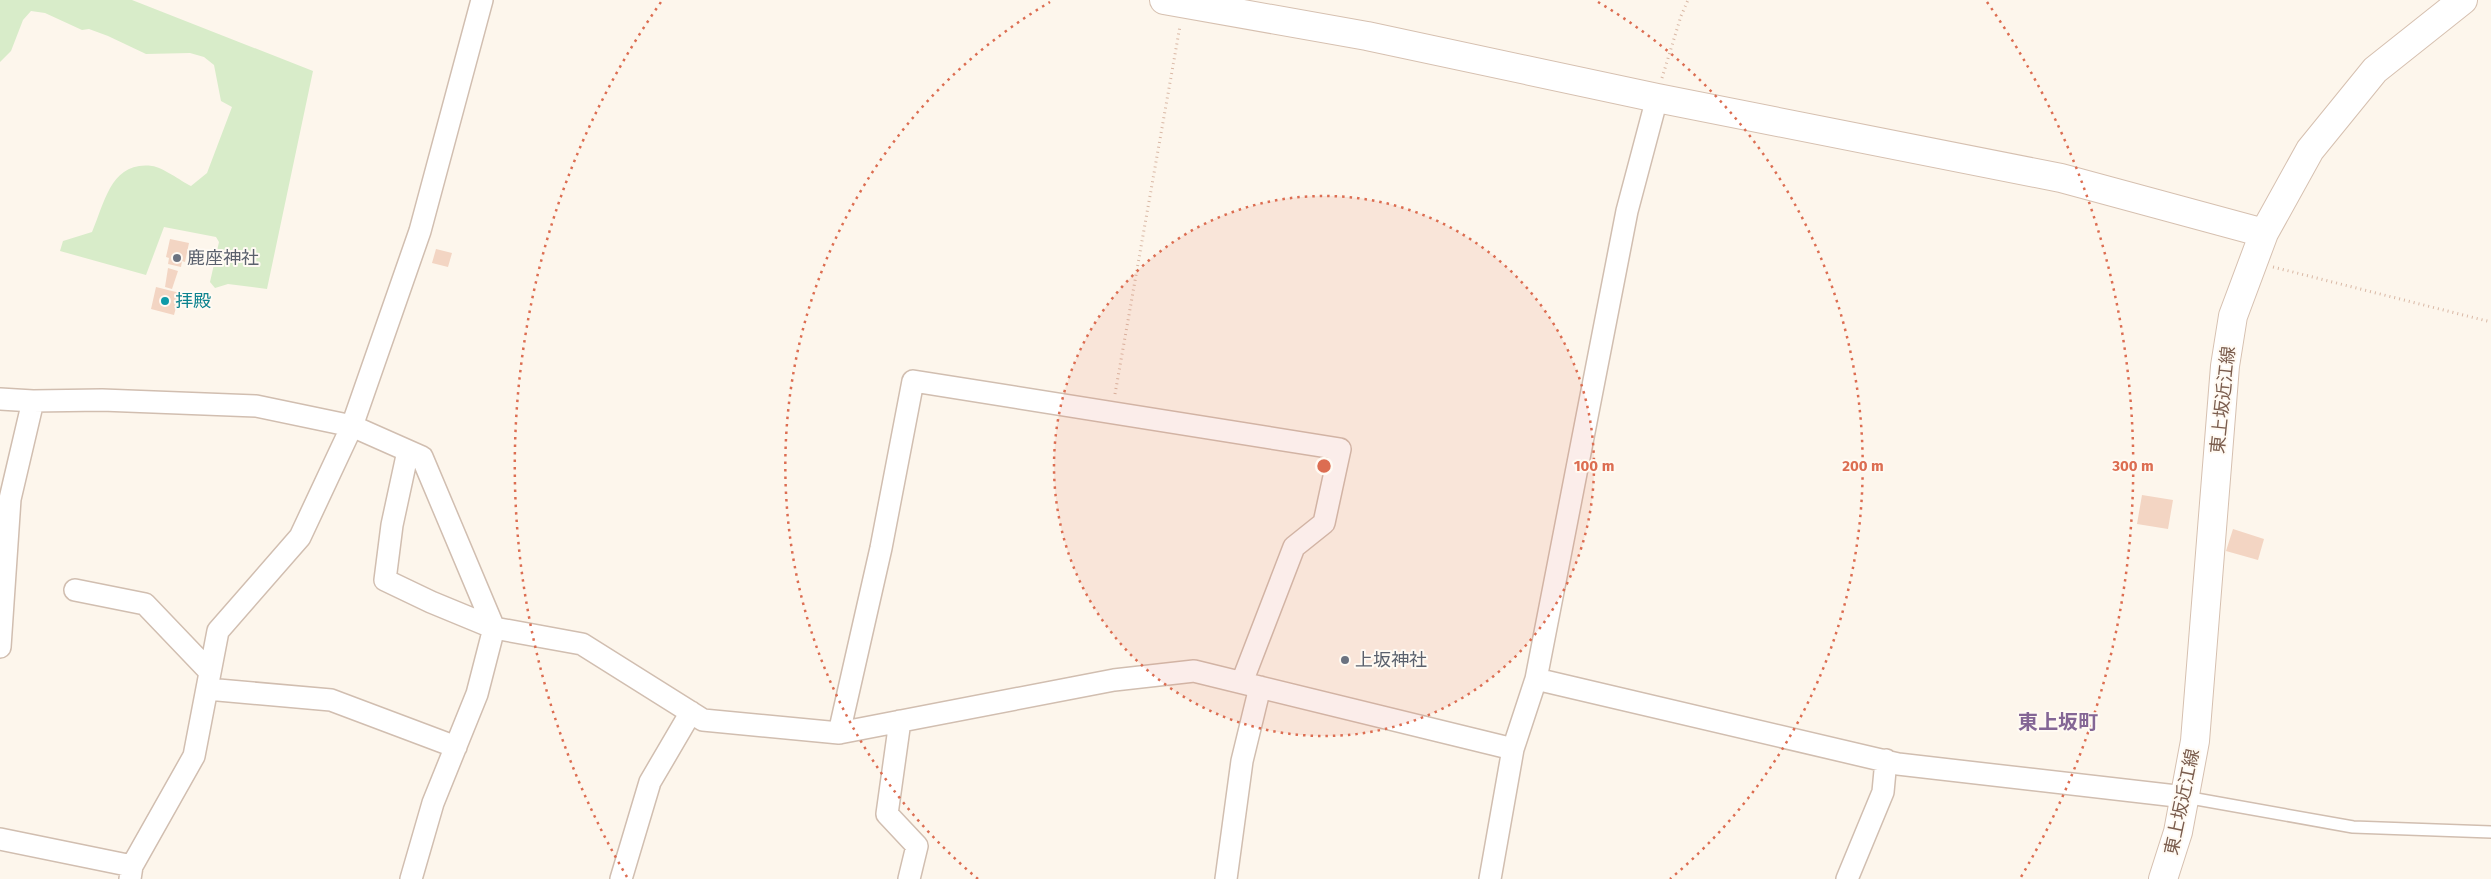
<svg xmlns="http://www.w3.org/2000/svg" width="2491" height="879" font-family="'Fira Sans','Noto Sans JP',sans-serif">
<rect width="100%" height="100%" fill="#fdf6ec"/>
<!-- green -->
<path fill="#d8ecc9" d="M0,0H132L313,71L267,289L228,284L215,288L210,282L219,242L216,237L164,227L146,275L60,251L63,241L92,232C105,202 111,161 152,166C162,167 181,181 191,186L207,173L232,107L221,101L214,65L204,57L190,53L146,54L108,36L89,29L82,30L45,13L31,11L23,20L11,51L0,62Z"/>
<!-- building -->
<path fill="#f3d5c3" d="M170,239L189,243L185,262L182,261L181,267L168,264L169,258L166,257Z
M436,249L452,253L448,267L432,263Z
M168,268L178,271L172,289L165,287Z
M156,287L180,293L174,315L151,309Z
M2142,495L2173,500L2168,529L2137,524Z
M2233,529L2264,539L2258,560L2226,551Z"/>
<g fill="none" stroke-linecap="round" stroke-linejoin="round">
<!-- lane casing -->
<g stroke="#d1beb0" stroke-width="14">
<path id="lane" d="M2185,797L2353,827L2491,832"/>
</g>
<!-- street casing -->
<g stroke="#d1beb0" stroke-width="24">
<path id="street" d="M0,399L33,401L102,400L256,406L352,426L422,457L494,628L582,644L703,720L839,733L1114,680L1194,671L1513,749
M408,451L392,525L385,580L431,602L494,628L477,694L433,803L411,879
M75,590L145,604L210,672
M0,647L10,499L33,401
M1536,679L1898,764L2185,797
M207,689L331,700L456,747
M900,721L887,814L917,846L909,879
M839,733L881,548L913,381L1340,449L1324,523L1294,547L1242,682
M0,839L132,866
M130,879L132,866L194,756L218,631L300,537L352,426L420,231L482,0
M621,879L650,782L691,712
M1226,879L1242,761L1260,687
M1490,879L1513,749L1536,679L1627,211L1657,98
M1847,879L1883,792L1886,760"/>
</g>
<!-- secondary casing -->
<g stroke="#d6c0b0" stroke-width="30">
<path id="secondary" d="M1164,0L1367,36L1657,98L2061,178L2264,233
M2163,879L2178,832L2195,741L2225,366L2233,316L2264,233L2310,150L2375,70L2463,0"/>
</g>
<!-- path -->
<path stroke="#d9b8a5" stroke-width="3" stroke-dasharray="1 4" stroke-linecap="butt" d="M1662,78L1681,16L1688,0
M2273,267L2491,322
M1115,394L1180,26"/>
<!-- lane -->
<use href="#lane" stroke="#fff" stroke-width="11"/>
<!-- street -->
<use href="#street" stroke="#fff" stroke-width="21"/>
<!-- secondary -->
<use href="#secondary" stroke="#fff" stroke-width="28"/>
</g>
<!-- distance rings -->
<circle cx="1324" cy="466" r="270" fill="#dc6d51" fill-opacity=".12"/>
<g fill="none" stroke="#dc6d51" stroke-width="2.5" stroke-dasharray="2.5 5">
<circle cx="1324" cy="466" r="270"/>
<path d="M978 879A539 539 0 0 1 1050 2M1598 2A539 539 0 0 1 1670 879"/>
<path d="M627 877A809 809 0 0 1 661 2M1987 2A809 809 0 0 1 2021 877"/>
</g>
<!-- markers -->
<g fill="#6b7280" stroke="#fffaf3" stroke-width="2">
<circle cx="177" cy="258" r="5"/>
<circle cx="1345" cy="660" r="5"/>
</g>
<circle fill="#0f9aa8" stroke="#fffaf3" stroke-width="2" cx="165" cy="301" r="5"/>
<g text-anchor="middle" stroke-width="4" stroke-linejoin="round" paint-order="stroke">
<!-- worship labels -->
<g font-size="18" fill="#5b616d" stroke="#fffaf3" text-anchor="start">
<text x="187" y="264">鹿座神社</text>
<text x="1355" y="666">上坂神社</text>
</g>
<!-- culture labels -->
<g font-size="18" fill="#0d838f" stroke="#fffaf3" text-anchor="start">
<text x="175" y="307">拝殿</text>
</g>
<!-- street labels -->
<g font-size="18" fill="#7a5c4d" stroke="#fffaf3">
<text transform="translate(2223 400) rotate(-84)" y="6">東上坂近江線</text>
<text transform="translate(2182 802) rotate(-78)" y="6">東上坂近江線</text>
</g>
<!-- quarter labels -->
<g font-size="20" font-weight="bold" fill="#846695" stroke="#fffaf3">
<text x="2058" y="729">東上坂町</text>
</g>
</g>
<circle cx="1324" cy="466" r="8" fill="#dc6d51" stroke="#fffaf3" stroke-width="2.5"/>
<g font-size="15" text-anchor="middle" font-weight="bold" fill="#dc6d51" stroke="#fffaf3" stroke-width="4" stroke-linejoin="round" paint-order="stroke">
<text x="1594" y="471">100 m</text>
<text x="1863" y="471">200 m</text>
<text x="2133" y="471">300 m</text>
</g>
</svg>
